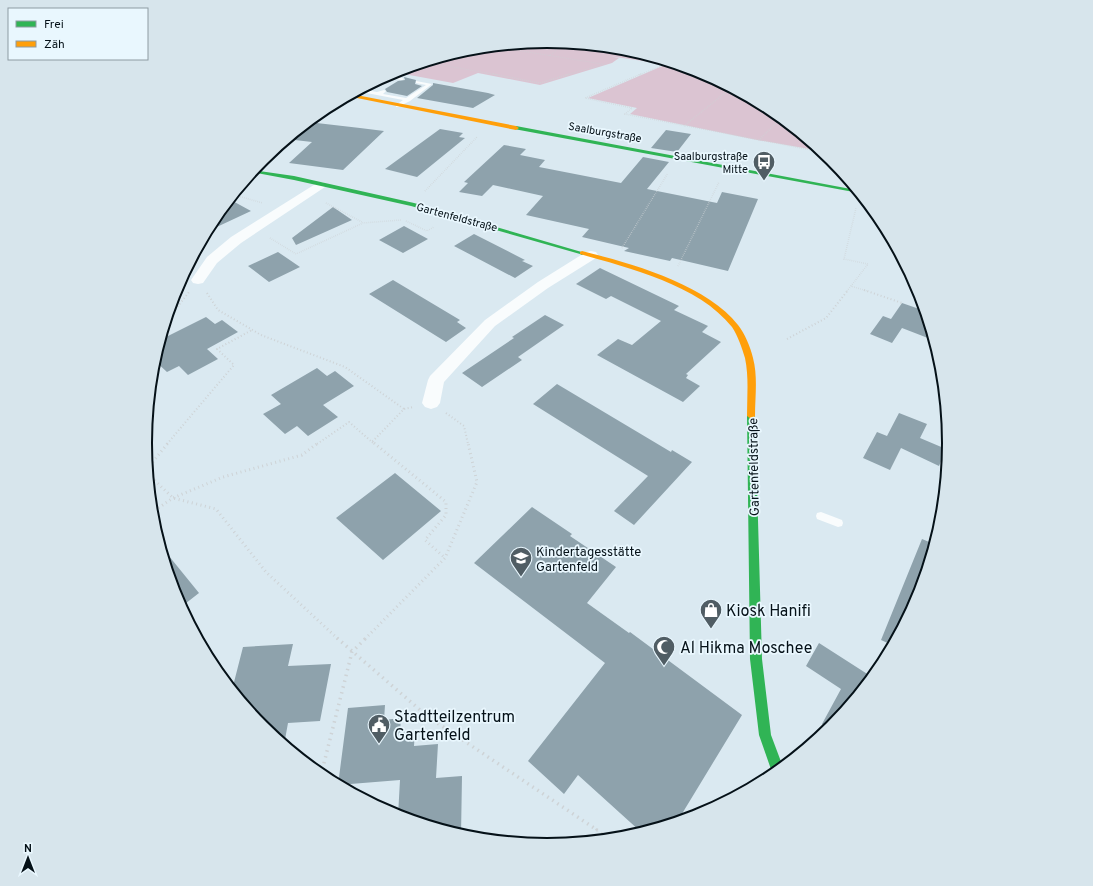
<svg xmlns="http://www.w3.org/2000/svg" width="1093" height="886" font-family="Overpass,sans-serif">
<rect width="100%" height="100%" fill="#dae9f1"/>
<!-- green -->
<path fill="#dbc4d2" d="M547,41L625,49L701,72L770,109L821,151L757,140L630,114L637,108L588,98L667,64L677,66L609,56L619,58L612,63L540,85L478,73L453,83L393,72L468,49Z"/>
<!-- building -->
<path fill="#8ea2ac" d="M404,77L416,80L415,84L422,86L407,96L387,92L385,89L398,81L405,80Z
M433,83L488,93L495,95L473,108L417,98L433,85Z
M308,122L360,128L384,131L343,170L289,163L312,142L286,139Z
M440,129L463,133L459,137L465,138L417,177L385,169Z
M666,130L691,134L677,152L651,148Z
M504,145L526,149L520,155L545,160L539,167L621,183L643,157L669,162L647,189L717,203L722,192L758,199L728,271L672,258L670,261L624,251L629,248L582,237L589,229L526,215L543,196L493,185L482,196L459,192L468,183L464,182Z
M229,199L251,211L206,232L212,219Z
M333,207L352,220L296,245L292,238Z
M404,226L428,239L403,253L379,240Z
M474,234L525,260L522,261L533,266L515,278L454,246Z
M278,252L300,267L269,282L248,266Z
M600,268L679,306L674,310L708,326L702,332L721,342L686,374L688,375L686,378L700,386L683,402L597,355L618,339L632,345L661,321L611,296L606,299L576,284Z
M393,280L460,320L457,322L466,328L446,342L369,294Z
M902,303L925,311L933,340L902,328L892,343L870,334L883,316L891,319Z
M545,315L564,325L518,357L522,360L482,387L462,373L514,338L512,337Z
M206,317L215,324L222,320L238,332L207,349L218,359L188,375L179,366L167,372L154,360L160,340Z
M317,368L327,376L335,371L354,386L323,405L338,417L308,436L297,426L285,434L263,414L281,404L271,395Z
M557,384L671,452L672,450L692,462L634,525L614,511L648,476L533,404Z
M899,413L927,424L920,438L946,449L939,466L901,448L890,470L863,458L877,432L887,436Z
M395,473L441,511L383,560L336,518Z
M532,507L572,534L570,536L616,567L587,603L629,633L630,632L742,715L677,822L641,832L578,775L564,794L528,761L605,663L474,563Z
M922,539L934,544L918,597L892,645L881,640Z
M160,545L199,593L181,607L175,597Z
M819,643L872,677L829,729L822,724L841,689L806,666Z
M293,644L288,666L331,664L320,721L288,723L284,745L262,727L232,690L243,647Z
M385,705L384,720L401,718L400,732L415,731L414,746L438,744L436,778L462,776L461,835L398,816L400,780L338,785L348,708Z"/>
<g fill="none" stroke-linecap="round" stroke-linejoin="round">
<!-- path-far4 -->
<path stroke="#ced3d6" stroke-width="1" stroke-dasharray="0.5 1.5" stroke-linecap="butt" d="M491,46L602,64
M549,56L566,43
M425,62L498,75
M566,75L605,64
M639,75L663,65L693,69"/>
<!-- path-far3 -->
<path stroke="#ced3d6" stroke-width="1.5" stroke-dasharray="0.5 1.5" stroke-linecap="butt" d="M493,74L540,83L570,74
M641,74L585,98L632,108L625,114L822,152
M684,126L731,88
M759,140L781,118
M425,191L477,137
M231,197L234,195L263,203
M326,203L362,222
M406,221L427,231L434,227
M270,238L296,254L363,223L401,220
M622,248L668,173
M678,266L719,182
M851,286L868,264L844,259L856,208
M847,291L851,286L867,291"/>
<!-- path-far2 -->
<path stroke="#ced3d6" stroke-width="2" stroke-dasharray="1 2.5" stroke-linecap="butt" d="M864,290L902,303
M207,293L218,310L261,335L345,367L404,409
M167,315L172,314L189,292
M787,339L826,318L848,290
M446,413L464,426L468,444
M372,442L375,444
M167,444L234,365L217,349L252,330
M317,444L349,422L372,442L404,409L413,407"/>
<!-- path-far1 -->
<path stroke="#ced3d6" stroke-width="3" stroke-dasharray="1 3.5" stroke-linecap="butt" d="M374,443L446,502V515L425,540L445,558
M147,469L168,443
M148,474L173,498L216,509L266,572L338,639
M151,513L173,498L223,477L302,455L318,443
M365,639L445,558L477,482L468,443"/>
<!-- path -->
<path stroke="#ced3d6" stroke-width="3.5" stroke-dasharray="1.5 4.5" stroke-linecap="butt" d="M337,638L427,716L597,830
M321,775L352,652L366,638
M590,841L597,830L608,839"/>
<!-- lane -->
<path fill="#f9fcfd" fill-rule="evenodd" d="M386,75L402,78L404,79L402,80L383,77Z
M416,81L432,84L410,101L398,107H396V105L403,100L356,91L360,89L377,92L384,90L386,91L383,94L406,98L426,85L416,83Z
M821,512L842,520L843,523L842,526L838,527L817,519L816,516L817,513Z"/>
<!-- street -->
<path fill="#f9fcfd" fill-rule="evenodd" d="M321,182L325,183L327,185L325,187L241,243L217,263L203,283L198,284L193,283L191,280L207,257L231,237L317,183Z
M591,251L596,252L598,255L596,258L548,288L495,326L444,382L440,403L437,407L431,409L425,407L422,403L428,380L430,376L485,320L538,282L586,252Z"/>
<!-- fast -->
<path fill="#30b455" fill-rule="evenodd" d="M516,126L856,190L859,193L514,129V127Z
M253,170L294,176L414,203L585,253L582,255L580,254L411,206L294,180L251,172Z
M751,413L755,416L762,659L771,735L783,767L773,775L759,735L750,659L747,416Z"/>
<!-- slow -->
<path fill="#ff9f0a" fill-rule="evenodd" d="M351,94L516,126L519,128L516,130L347,96Z
M582,251C630,263 706,284 738,325C745,334 750,346 753,358C758,377 755,397 755,416L754,418L751,419L747,416C747,397 749,377 745,358C742,348 738,336 732,327C699,285 629,268 580,254V252Z"/>
</g>
<!-- icons -->
<defs>
<g id="bus-pin" transform="scale(1.15)"><path d="M0 17L-7.5 6A9.5 9.5 0 1 1 7.5 6Z" fill="#505d64" stroke="#e9f7fe"/><path d="M-5-6H5V4H4V6H2V4H-2V6H-4V4H-5ZM-3.5-4V0h7V-4ZM-3.5 1.2v1.5H-2V1.2ZM2 1.2v1.5H3.5V1.2Z" fill="#fff"/></g>
<g id="school-pin" transform="scale(1.15)"><path d="M0 17L-7.5 6A9.5 9.5 0 1 1 7.5 6Z" fill="#505d64" stroke="#e9f7fe"/><path d="M0-5L7-2L0 1L-7-2ZM-4 1L0 2.5L4 1V4Q0 6-4 4Z" fill="#fff"/></g>
<g id="shop-pin" transform="scale(1.15)"><path d="M0 17L-7.5 6A9.5 9.5 0 1 1 7.5 6Z" fill="#505d64" stroke="#e9f7fe"/><path d="M-5-2.5h2.3a2.7 3.5 0 0 1 5.4 0H5L5.5 6h-11ZM-1.5-2.5h3a1.5 2.3 0 0 0-3 0Z" fill="#fff"/></g>
<g id="mosque-pin" transform="scale(1.15)"><path d="M0 17L-7.5 6A9.5 9.5 0 1 1 7.5 6Z" fill="#505d64" stroke="#e9f7fe"/><path d="M3.5-4.9A6 6 0 1 0 3.5 4.9A5 5 0 1 1 3.5-4.9Z" fill="#fff"/></g>
<g id="civic-pin" transform="scale(1.15)"><path d="M0 17L-7.5 6A9.5 9.5 0 1 1 7.5 6Z" fill="#505d64" stroke="#e9f7fe"/><path d="M-.6-6.5H3V-4.5H.6V-3L4-1V1h2V6H-6V1h2V-1L-.6-3ZM-1.2 2.5V6h2.4V2.5Z" fill="#fff"/></g>
</defs>
<g fill-rule="evenodd">
<use href="#bus-pin" x="764" y="162"/>
<use href="#school-pin" x="521" y="558"/>
<use href="#shop-pin" x="711" y="610"/>
<use href="#mosque-pin" x="664" y="647"/>
<use href="#civic-pin" x="379" y="725"/>
</g>
<g text-anchor="middle" stroke-width="3.5" stroke-linejoin="round" paint-order="stroke">
<!-- far-street labels -->
<g font-size="11" fill="#051118" stroke="#e9f7fe">
<text transform="translate(605 132) rotate(10)" y="4">Saalburgstraße</text>
<text transform="translate(457 217) rotate(15)" y="4">Gartenfeldstraße</text>
</g>
<!-- far-poi labels -->
<g font-size="11" fill="#051118" stroke="#e9f7fe" text-anchor="end">
<text x="748" y="160">Saalburgstraße<tspan x="748" dy="13">Mitte</tspan></text>
</g>
<!-- street labels -->
<g font-size="13" fill="#051118" stroke="#e9f7fe">
<text transform="translate(753 467) rotate(-91)" y="5">Gartenfeldstraße</text>
</g>
<!-- poi labels -->
<g font-size="13" fill="#051118" stroke="#e9f7fe" text-anchor="start">
<text x="536" y="556">Kindertagesstätte<tspan x="536" dy="15">Gartenfeld</tspan></text>
</g>
<!-- near-poi labels -->
<g font-size="16" fill="#051118" stroke="#e9f7fe" text-anchor="start">
<text x="726" y="616">Kiosk Hanifi</text>
<text x="680" y="653">Al Hikma Moschee</text>
<text x="394" y="722">Stadtteilzentrum<tspan x="394" dy="18">Gartenfeld</tspan></text>
</g>
</g>
<!-- crop -->
<path d="M0 0H1093V886H0ZM152 443a395 395 0 1 1 790 0a395 395 0 1 1-790 0Z" fill="#d7e5ec" fill-rule="evenodd"/>
<path fill="none" stroke="#051118" stroke-width="2" d="M152 443a395 395 0 1 1 790 0a395 395 0 1 1-790 0Z"/>
<!-- legend -->
<rect x="8" y="8" width="140" height="52" fill="#e9f7fe" stroke="#8e9ba2"/>
<rect x="16" y="21" width="20" height="6" fill="#30b455" stroke="#8e9ba2"/>
<text x="44" y="28" font-size="12" fill="#051118">Frei</text>
<rect x="16" y="41" width="20" height="6" fill="#ff9f0a" stroke="#8e9ba2"/>
<text x="44" y="48" font-size="12" fill="#051118">Zäh</text>
<!-- north arrow -->
<g transform="translate(28 858)" stroke="#e9f7fe" stroke-width="3" paint-order="stroke">
<path d="M0-3L7 15L0 10L-7 15Z" fill="#051118"/>
<text y="-6" font-size="11" font-weight="bold" text-anchor="middle" fill="#051118">N</text>
</g>
</svg>
